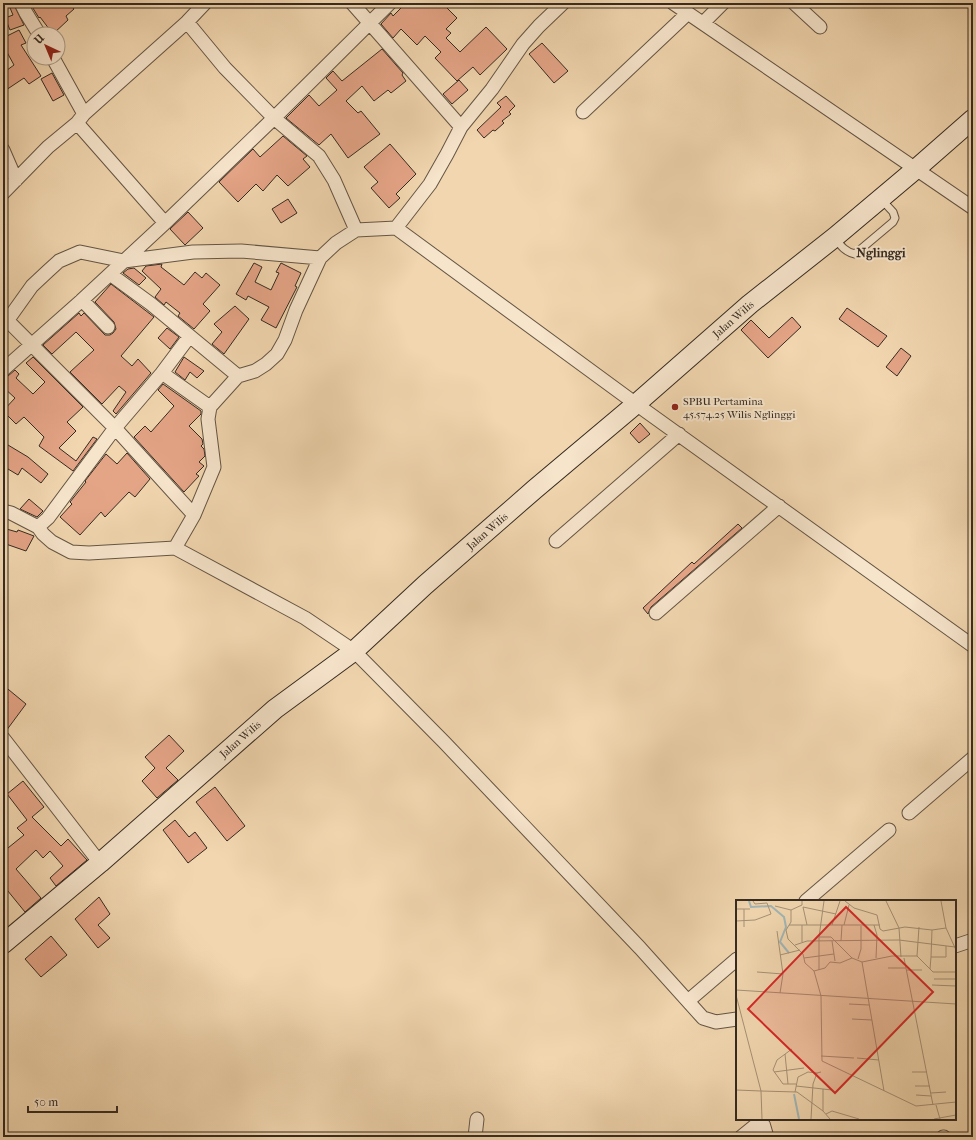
<svg xmlns="http://www.w3.org/2000/svg" width="976" height="1140" font-family="'IM FELL French Canon',serif">
<rect width="100%" height="100%" fill="#f1d6af"/>
<filter id="stains"><feTurbulence type="fractalNoise" baseFrequency=".005" numOctaves="4"/><feColorMatrix values="0 0 0 0 .2 0 0 0 0 .09 0 0 0 0 .02 0 0 0 .5 -.17"/></filter>
<radialGradient id="worn" r=".72"><stop offset=".6" stop-color="#630" stop-opacity="0"/><stop offset="1" stop-color="#630" stop-opacity=".3"/></radialGradient>
<!-- building -->
<path fill="#e4a486" stroke="#352a21" d="M8,3H13L24,25L10,30L5,18L13,15Z
M33,3H69L74,9L66,16L68,20L53,34L40,17L39,18L31,5Z
M406,3H442L457,18L446,29L451,33L446,38L460,52L486,27L507,49L480,75L473,67L457,81L435,58L441,52L425,36L417,45L401,29L393,38L381,24L391,13L393,16Z
M19,30L26,43L21,45L41,76L29,84L24,78L6,90L3,84V73L14,65L3,45V38Z
M542,43L568,71L554,83L529,54Z
M382,49L403,73L402,75L406,81L391,93L388,90L374,101L362,86L346,101L358,113L361,111L380,134L348,158L331,134L319,145L286,118L309,95L319,106L337,90L326,78L333,71L342,81Z
M52,73L64,95L53,101L41,79Z
M459,80L468,90L452,104L443,94Z
M506,96L515,106L509,112L511,114L502,121L504,123L495,131L493,130L484,138L477,130L501,107L497,103Z
M283,136L307,156L303,159L310,167L288,186L277,175L263,191L256,184L238,202L219,182L253,149L260,157Z
M390,144L416,174L396,194L400,198L389,208L371,188L378,182L364,167Z
M288,199L297,213L281,223L272,209Z
M188,212L203,228L185,245L170,229Z
M254,263L262,267L255,282L271,290L279,273L276,272L281,263L301,273L295,286L297,287L276,328L261,320L269,307L248,296L246,300L236,294Z
M162,264L161,267L184,285L195,272L202,278L206,273L220,285L203,304L210,311L194,329L178,316L180,313L166,302L164,305L155,297L161,289L142,271L146,266Z
M134,268L146,278L139,285L123,273L128,269Z
M111,284L154,317L121,356L132,366L138,359L151,373L116,414L113,411L126,392L119,386L102,404L70,372L94,350L76,332L52,354L43,345L79,313L81,316L84,313L105,335H110L113,333L116,329L114,322L95,302Z
M235,306L249,319L224,354L212,344L222,332L214,324Z
M847,308L887,336L878,347L839,319Z
M792,317L801,327L768,358L741,330L751,320L769,338Z
M167,328L179,337L170,349L158,338Z
M901,348L911,356L897,376L886,367Z
M33,357L83,407L67,422L76,431L59,448L76,461L93,437L97,439L73,471L39,446L44,437L24,417L16,424L3,411L15,398L3,387V378L8,376L15,370L19,374L16,378L33,394L45,382L26,363Z
M184,357L204,371L197,378L190,372L185,380L175,372Z
M163,384L201,411V414L189,426L202,439L203,444L201,446L204,449L205,456L199,462L204,466L196,474L199,476L184,492L134,437L145,426L151,432L174,406L158,390Z
M640,423L650,434L639,443L630,433Z
M3,442L28,457L48,474L41,483L22,468L18,475L3,466Z
M127,453L150,479L135,497L129,492L105,517L101,512L80,535L60,517L72,504L70,502L86,482L85,481L106,454L117,464Z
M29,499L43,511L37,517L20,509Z
M738,524L742,528L651,607L648,614L643,608L692,562L694,564Z
M3,528L17,532L18,530L34,536L26,551L3,543Z
M3,685L26,704L6,731L3,730V709L8,702L3,697Z
M169,735L184,751L166,768L178,780L157,798L142,781L155,768L145,757Z
M23,781L44,807L32,817L61,846L68,839L87,860L56,886L50,878L63,866L50,851L43,858L36,850L16,869L41,898L25,912L3,885V852L24,835L17,828L27,820L7,794Z
M215,787L245,826L227,841L196,802Z
M175,820L189,837L195,832L207,848L188,863L163,830Z
M99,897L110,914L98,925L110,938L98,948L75,919Z
M51,936L67,955L41,977L25,959Z"/>
<g fill="none" stroke-linecap="round" stroke-linejoin="round">
<!-- service casing -->
<g stroke="#645544" stroke-width="9">
<path id="service" d="M835,238C841,246 845,252 855,254L893,222L895,218L893,212L881,199"/>
</g>
<!-- minor casing -->
<g stroke="#645544" stroke-width="15">
<path id="minor" d="M21,3L26,13L39,34
M352,3L461,127
M673,3L973,208
M794,3L820,27
M187,22L225,68L274,118L319,156L334,180L356,230
M703,23L723,3
M53,58L84,114
M583,112L688,13
M77,123L165,223
M3,150L16,180
M3,193L48,147L77,123L84,114L187,22L205,3
M396,228L636,404L973,646
M110,274L151,304L238,376
M82,300L108,327
M3,316L115,428L194,515
M7,321L32,286L48,271L59,261L80,252L124,261L193,252L241,251L320,258
M3,370L82,300L165,223L274,118L390,3
M162,373L210,407
M3,511L11,513L38,527L43,534L52,542L71,552L89,553L175,548L305,618L354,651L444,742L640,948L703,1018L716,1022L737,1019
M38,527L48,518L115,428L162,373L189,337
M556,541L679,434
M175,548L194,515L214,467L208,419L210,407L238,376L255,371L266,364L277,354L285,340L296,310L320,258L336,243L356,230L396,228L430,184L447,154L461,127L492,89L523,44L539,26L563,3
M656,613L779,506
M3,738L100,863
M909,813L973,758
M806,901L889,830
M955,946L973,940
M688,1001L737,959
M763,1119L762,1120L767,1137
M475,1137L477,1119
M741,1137L762,1120
M943,1137H944"/>
</g>
<!-- secondary casing -->
<g stroke="#352a21" stroke-width="21">
<path id="secondary" d="M3,944L100,863L275,709L354,651L425,585L535,489L636,404L750,304L835,237L917,168L973,119"/>
</g>
<!-- service -->
<use href="#service" stroke="#f6e4cb" stroke-width="7"/>
<!-- minor -->
<use href="#minor" stroke="#f6e4cb" stroke-width="13"/>
<!-- secondary -->
<use href="#secondary" stroke="#f6e4cb" stroke-width="19"/>
</g>
<!-- markers -->
<circle fill="#8f2418" stroke="#f6e4cb" stroke-width="1.5" cx="675" cy="407" r="4"/>
<g text-anchor="middle" stroke-width="4" stroke-linejoin="round" paint-order="stroke">
<!-- street labels -->
<g font-size="11" fill="#352a21" stroke="#f6e4cb">
<text transform="translate(733 319) rotate(-41)" y="4">Jalan Wilis</text>
<text transform="translate(487 531) rotate(-41)" y="4">Jalan Wilis</text>
<text transform="translate(240 739) rotate(-41)" y="4">Jalan Wilis</text>
</g>
<!-- poi labels -->
<g font-size="11" fill="#352a21" stroke="#f6e4cb" text-anchor="start">
<text x="683" y="405">SPBU Pertamina<tspan x="683" dy="13">45.574.25 Wilis Nglinggi</tspan></text>
</g>
<!-- quarter labels -->
<g font-size="13" font-weight="bold" fill="#352a21" stroke="#f6e4cb">
<text x="881" y="257">Nglinggi</text>
</g>
</g>
<!-- overview -->
<g transform="translate(736 900)">
<rect width="220" height="220" fill="#f1d6af"/>
<path fill="none" stroke="#a1b6b7" stroke-width="2" d="M13,1L15,7L35,6L48,17L50,27L44,42L53,53M58,194L63,219"/>
<path fill="none" stroke="#a69176" stroke-width="1" d="M109,1L118,8L141,15L144,29L147,31L169,27L196,30L210,28M150,1L163,28L165,57M205,1L210,28L220,50M39,6L55,10L66,5V1M67,7L100,14M67,7L71,25M0,9H14M8,9V27M55,10V22L50,30L52,39L67,54L69,63L78,71L85,96L86,161L180,206L220,202M0,21L19,20L35,14L31,3L19,4L17,1M53,25H144M96,25L104,1M108,25L113,5M138,25L141,35L140,58M196,30L195,57H210V46M41,31L47,74L44,93M83,37H95L116,58M96,41L99,61M105,41L106,25M66,42V25M59,45L71,41L163,40L219,47M44,55L64,50M181,56L183,27M68,58L98,54M168,58L197,205M122,59L125,49V26M126,62L148,191M152,68H170M194,69L195,57M83,70V37L88,1M171,70H186M78,71L89,68L94,62L104,63L116,58L126,62L156,56H181L197,72H220M21,72L47,74M198,79H220M196,85L220,86M0,90L220,104M0,95L25,191L61,192L87,211L94,219M113,104L133,105M116,119L136,120M56,149L41,160L37,170L47,184H60M49,154L52,184M85,156L118,158M121,158L143,160M38,172L68,168M176,172H191M60,186L96,190M179,186H194M87,189V211M0,190L25,191L26,219M59,192L62,177L72,172L81,173M195,193L210,192M180,195L195,196M200,205L204,219M90,214L96,211L123,219M75,219L77,184L81,173L85,172M198,219L220,215"/>
<path fill="#d62828" fill-opacity="0.15" stroke="#d62828" stroke-width="2" d="M110,7L197,92L99,193L12,109Z"/>
<rect width="220" height="220" fill="none" stroke="#352a21" stroke-width="2"/>
</g>
<!-- margin -->
<rect width="976" height="1140" fill="none" stroke="#f1d6af" stroke-width="16"/>
<rect x="4" y="4" width="968" height="1132" fill="none" stroke="#352a21" stroke-width="2"/>
<rect x="8" y="8" width="960" height="1124" fill="none" stroke="#352a21"/>
<!-- north arrow -->
<g transform="translate(46 46) rotate(316)"><circle r="19" fill="#f6e4cb" stroke="#a99a87"/>
<path d="M0-3L7 15L0 10L-7 15Z" fill="#8f2418"/>
<text y="-6" font-size="11" font-weight="bold" text-anchor="middle" fill="#352a21">U</text>
</g>
<!-- scale -->
<path d="M28 1106v6h89v-6" fill="none" stroke="#352a21" stroke-width="2"/>
<text x="34" y="1106" font-size="12" fill="#352a21" stroke="#f6e4cb" stroke-width="3" paint-order="stroke">50 m</text>
<rect width="100%" height="100%" filter="url(#stains)"/>
<rect width="100%" height="100%" fill="url(#worn)"/>
</svg>
